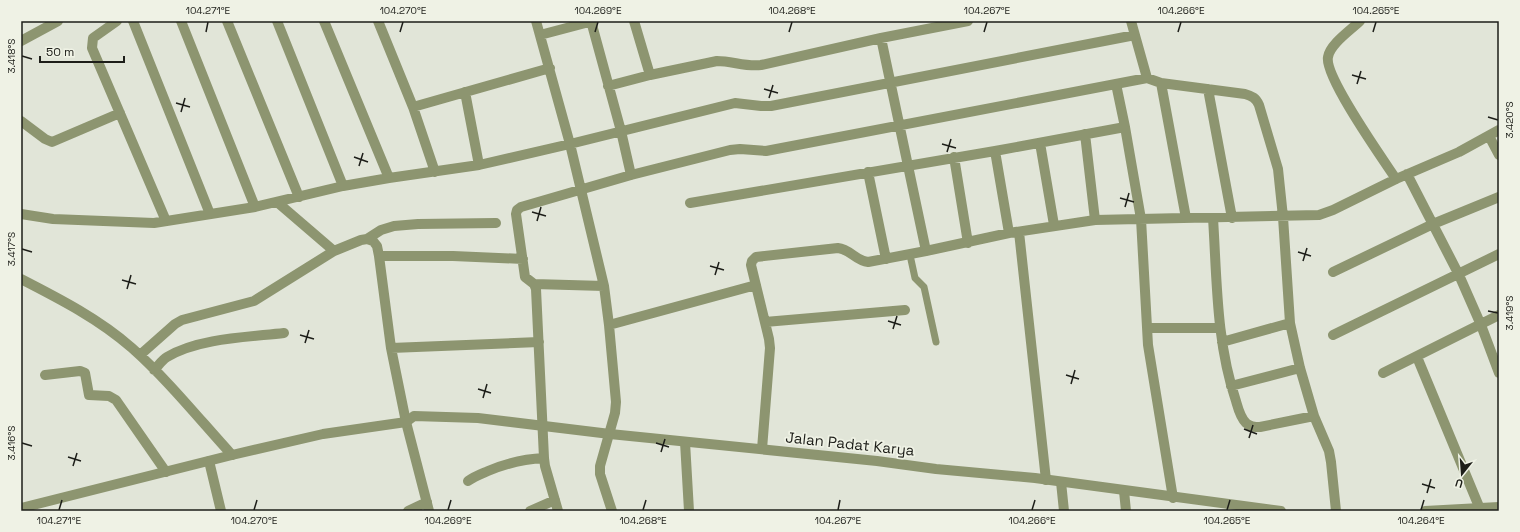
<svg xmlns="http://www.w3.org/2000/svg" width="1520" height="532" font-family="'Space Grotesk',sans-serif">
<rect width="100%" height="100%" fill="#e1e5d8"/>
<g fill="none" stroke-linecap="round" stroke-linejoin="round">
<!-- service -->
<path stroke="#8d9570" stroke-width="7" d="M910,255L915,278L924,287L936,342"/>
<!-- minor -->
<path stroke="#8d9570" stroke-width="10" d="M117,21L93,38L92,48L166,221
M133,21L210,214
M181,21L255,207
M227,21L299,197
M277,21L343,186
M324,21L389,178
M378,21L413,107L435,172
M536,21L570,144L604,286L609,325L616,402L615,413L600,466V474L612,511
M591,21L621,131L631,175
M634,21L650,75
M1131,21L1147,78
M1360,21C1351,30 1330,44 1328,57C1324,76 1382,158 1396,179
M540,35L593,21
M881,38L926,251
M21,41L58,21
M1161,83L1186,218
M1116,84L1125,127L1141,219L1148,345L1173,498
M608,86L650,75L717,61C732,61 746,67 761,65L881,38L968,21
M1208,89L1232,218
M465,92L479,165
M413,107L550,68
M21,121L45,139L52,142L120,113
M1085,134L1095,220
M1489,136L1499,155
M1040,143L1054,225
M995,151L1009,233
M954,157L968,243
M868,172L886,259
M1407,174L1459,275L1481,325L1499,373
M277,202L334,251
M690,203L995,151L1125,127
M21,214L53,219L154,223L255,207L343,186L389,178L479,165L570,144L735,103L761,106H771L1135,35
M1213,218C1217,279 1216,342 1236,401C1238,408 1240,417 1246,423C1250,427 1255,427 1260,427L1314,416
M1019,232L1046,480
M367,239L381,230L394,226L418,224L496,223
M379,256H453L523,259
M1333,272L1433,224L1499,197
M21,279C60,299 99,319 132,348C168,380 200,420 232,455
M534,284L604,286
M765,322L905,310
M609,325L756,285
M1147,328H1220
M1333,335L1499,254
M1222,342L1290,323
M391,348L539,342
M140,355L175,324L182,320L254,301L334,251L361,240L367,239L373,241L377,246L379,256L391,348L406,422L429,511
M1417,357L1480,509
M154,370C158,366 162,360 167,357C198,338 249,337 284,333
M1383,373L1499,315
M45,375L80,371L85,373L89,395L109,396L116,400L166,472
M1231,386L1300,368
M685,442L689,511
M762,449L770,348L769,339L751,265L752,261L756,257L838,248C850,249 856,261 868,262L926,251L1009,233L1095,220L1319,215L1333,210L1396,179L1459,152L1499,130
M209,461L221,511
M468,481C475,476 481,474 488,471C507,463 523,459 544,458
M1061,482L1064,511
M1124,491L1126,511
M408,511L427,502
M530,511L555,500
M558,511L545,466L544,458L536,289L534,284L525,277L516,214L517,210L521,207L631,175L730,150L740,149L766,151L1147,78L1161,83L1245,94C1252,96 1256,98 1259,105L1278,169L1283,217L1290,323L1300,368L1314,416L1329,451L1331,462L1336,511"/>
<!-- tertiary -->
<path stroke="#8d9570" stroke-width="10" d="M21,508L232,455L323,434L406,422L414,416L478,418L610,434L877,461L936,469L1035,478L1281,511
M1425,511L1499,507"/>
</g>
<!-- ticks -->
<path fill="none" stroke="#1d1e19" stroke-width="1.5" d="M206,32L208,22M400,32L403,22M595,32L598,22M789,32L792,22M984,32L987,22M1178,32L1181,22M1373,32L1376,22M22,56L32,59M1352,75L1366,79M1357,84L1361,71M764,89L778,93M769,98L773,85M176,103L190,107M181,112L185,98M1488,117L1498,120M942,144L956,148M947,152L951,139M354,157L368,162M359,166L363,153M1120,198L1134,202M1125,207L1129,193M532,212L546,216M537,221L541,207M22,249L32,252M1298,252L1311,256M1303,261L1307,248M710,266L724,270M715,275L719,262M122,280L136,284M127,289L131,275M1488,311L1498,313M888,321L901,325M893,329L897,316M300,335L314,339M305,343L309,330M1066,375L1079,379M1071,384L1075,370M478,389L491,393M483,398L487,384M1244,429L1257,434M1249,438L1253,425M22,443L32,446M656,443L669,447M661,452L665,439M68,457L81,461M73,466L77,453M1422,484L1435,488M1427,493L1431,479M59,510L62,500M254,510L257,500M448,510L451,500M643,510L646,500M838,510L840,500M1032,510L1035,500M1227,510L1230,500M1421,510L1424,500"/>
<g text-anchor="middle" stroke-width="3.5" stroke-linejoin="round" paint-order="stroke">
<!-- street labels -->
<g font-size="15" fill="#1d1e19" stroke="#eff2e5">
<text transform="translate(850 444) rotate(6)" y="5">Jalan Padat Karya</text>
</g>
</g>
<!-- border -->
<rect width="1520" height="532" fill="none" stroke="#eff2e5" stroke-width="44"/>
<!-- north arrow -->
<g transform="translate(1462 474) rotate(197)" stroke="#eff2e5" stroke-width="3" paint-order="stroke">
<path d="M0-3L7 15L0 10L-7 15Z" fill="#1d1e19"/>
<text y="-6" font-size="11" font-weight="bold" text-anchor="middle" fill="#1d1e19">U</text>
</g>
<!-- scale -->
<path d="M40 56v6h84v-6" fill="none" stroke="#1d1e19" stroke-width="2"/>
<text x="46" y="56" font-size="12" fill="#1d1e19" stroke="#eff2e5" stroke-width="3" paint-order="stroke">50 m</text>
<rect x="22" y="22" width="1476" height="488" fill="none" stroke="#1d1e19" stroke-width="1.5"/>
<g font-size="10" text-anchor="middle" fill="#1d1e19">
<text x="208" y="14">104.271°E</text>
<text x="403" y="14">104.270°E</text>
<text x="598" y="14">104.269°E</text>
<text x="792" y="14">104.268°E</text>
<text x="987" y="14">104.267°E</text>
<text x="1181" y="14">104.266°E</text>
<text x="1376" y="14">104.265°E</text>
<text transform="translate(11 56) rotate(-90)" y="4">3.418°S</text>
<text transform="translate(1509 120) rotate(-90)" y="4">3.420°S</text>
<text transform="translate(11 249) rotate(-90)" y="4">3.417°S</text>
<text transform="translate(1509 313) rotate(-90)" y="4">3.419°S</text>
<text transform="translate(11 443) rotate(-90)" y="4">3.416°S</text>
<text x="59" y="524">104.271°E</text>
<text x="254" y="524">104.270°E</text>
<text x="448" y="524">104.269°E</text>
<text x="643" y="524">104.268°E</text>
<text x="838" y="524">104.267°E</text>
<text x="1032" y="524">104.266°E</text>
<text x="1227" y="524">104.265°E</text>
<text x="1421" y="524">104.264°E</text>
</g>
</svg>
